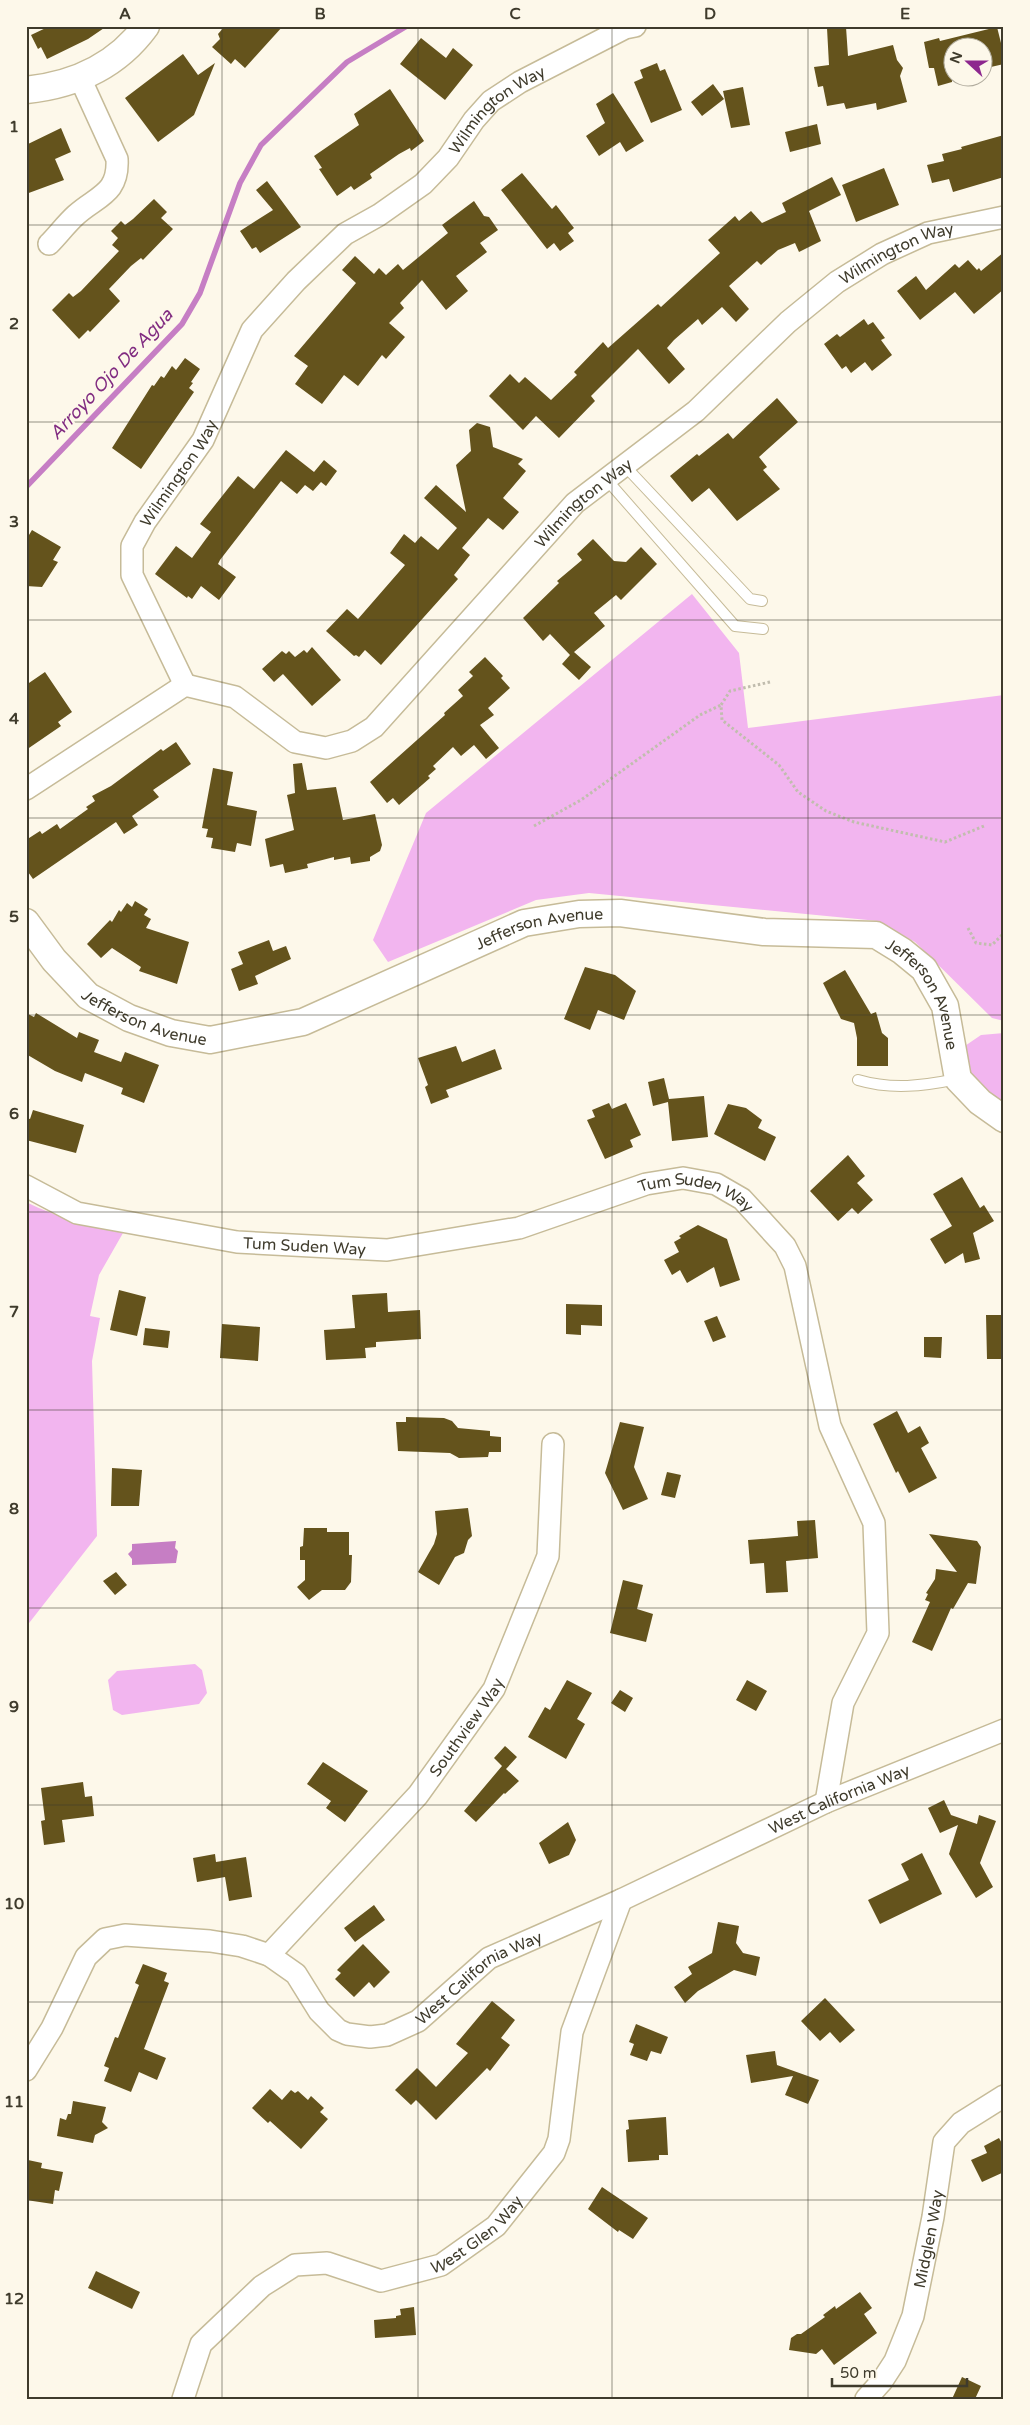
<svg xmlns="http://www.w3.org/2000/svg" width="1030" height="2425" font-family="'Varela Round',sans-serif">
<rect width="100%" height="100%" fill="#fdf8ea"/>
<!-- green -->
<path fill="#f2b5ef" d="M692,594L739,653L748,728L1004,695V1021L992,1018L915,942L878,921L589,893L536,900L388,962L373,940L426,813Z
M1004,1033V1106L975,1088L956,1052L981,1035Z
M26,1202C57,1217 89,1227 123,1233L99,1275L90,1316L100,1318L92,1361L97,1536L26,1627Z
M195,1664L202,1670L207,1693L199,1704L122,1715L113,1710L108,1680L117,1671Z"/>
<!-- water -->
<path fill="#c67ec4" d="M176,1541L175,1548L178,1551L176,1563L132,1565V1559L128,1554L132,1550V1544Z"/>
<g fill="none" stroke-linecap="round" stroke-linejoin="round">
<!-- stream -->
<path stroke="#c67ec4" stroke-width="5.5" d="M26,487L182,324L200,293L240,183L261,145L347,62L407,26"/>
</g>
<!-- building -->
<path fill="#64531c" d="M50,26H107L88,39L47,59L41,47L38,49L31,35Z
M225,26H283L245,68L235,59L231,64L212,47L220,39L218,34Z
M846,27L848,56L893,45L897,60L903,68L900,76L907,102L877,110L876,103L846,109L844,103L827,106L823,86L818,87L814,67L829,65L827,28Z
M997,27L1001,43H1004V64L982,69V48H952V82L938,86L934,68H929L924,42L939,38L940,41Z
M421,38L446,58L453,48L473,65L445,100L400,64Z
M183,54L198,75L215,63L194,115L158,142L125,98Z
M657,63L660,71L665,69L682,110L651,123L634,82L643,78L640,70Z
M713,84L724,99L702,116L691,102Z
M743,87L750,125L731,128L723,91Z
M390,89L424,141L411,151L410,148L399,154L370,174L372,178L354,190L351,186L337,196L319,169L322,168L314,156L359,125L354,114Z
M613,93L644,141L626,152L620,142L599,156L586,136L605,123L596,104Z
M817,124L821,144L790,152L785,132Z
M61,128L71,152L55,159L64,180L26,194V145Z
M1004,135V177L953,192L949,179L932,183L927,165L944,161L942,154L962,149L961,147Z
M884,168L899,205L856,222L842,185Z
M522,173L552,209L556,205L574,228L568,233L574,241L560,251L554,243L547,249L501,190Z
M832,177L841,195L809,211L821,241L799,252L795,243L778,250L761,265L757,261L729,286L749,309L736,322L722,307L702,325L698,319L674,340L667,348L685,369L669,384L638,349L591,396L595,401L559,438L536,416L523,430L489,396L510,374L519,383L525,377L551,400L577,375L574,372L603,342L608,348L658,304L661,307L720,253L708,240L735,216L739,221L751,211L762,223L786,212L782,203Z
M267,181L301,227L260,253L256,247L252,249L240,231L273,210L256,190Z
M154,199L167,212L161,218L173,229L143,260L141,258L131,266L109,289L120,301L90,332L88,330L79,339L52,310L69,293L73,297L81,291L119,251L112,245L118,238L111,231L121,221L125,225L133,219Z
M474,201L484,216L489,217L498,230L480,243L487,252L456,276L468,291L446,310L422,280L400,303L404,308L389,323L405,337L386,359L382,355L358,386L344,375L322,404L295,384L308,366L294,356L356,283L342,270L355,256L374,274L379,268L386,275L398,264L403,270L448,233L442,225Z
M1004,252V289L974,314L955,292L920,320L897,291L916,276L926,290L955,264L959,268L968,260L977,270L979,268L981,271Z
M864,319L868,325L873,322L885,338L881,340L892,355L872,371L865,362L851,373L846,366L842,369L824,344L837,334L840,337Z
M185,358L200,369L191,382L193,383L189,388L194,392L141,469L112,448L152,385L154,386L161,376L164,378L172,366L176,370Z
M777,398L798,422L759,457L767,467L763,470L780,489L737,521L709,488L692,502L670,476L697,454L699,456L728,433L733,439Z
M477,423L490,427L493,447L523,459L518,464L526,471L503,498L519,512L503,530L488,518L462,548L470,555L454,575L458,579L381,665L365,650L359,657L356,655L354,656L326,631L347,609L358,619L405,565L390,553L404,534L415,543L421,536L438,550L457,528L424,498L436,485L466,512L456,465L471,451L469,430Z
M286,450L314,472L324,460L337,471L326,486L321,482L313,491L305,485L297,494L281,481L220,560L218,564L236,577L219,600L201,586L192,599L188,596L187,598L155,574L176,546L192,558L211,532L200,524L238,476L254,489Z
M32,530L61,547L53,560L58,562L42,587L26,586V540Z
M593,539L614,561L626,562L641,547L657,564L621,600L616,595L594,613L605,626L574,652L591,667L579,680L562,664L570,655L550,634L543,641L523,618L559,583L557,581L582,560L577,554Z
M312,647L341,680L312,706L283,674L274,682L262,669L282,651L286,654L289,651L295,657L304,650L307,653Z
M485,657L503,676L501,678L510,688L488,708L494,715L480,725L499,748L486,759L474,745L461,756L453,747L433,766L436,769L428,776L430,778L399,805L393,798L387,803L370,782L445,715L444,713L463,696L458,690L473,676L469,672Z
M45,672L72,712L58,722L61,726L26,750V685Z
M176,742L191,764L153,790L159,797L132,816L138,825L124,834L116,822L33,879L26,869V840L40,831L42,834L57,824L60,829L88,809L86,807L95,801L92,796L111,786L161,749L163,751Z
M302,763L307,790L336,787L343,820L375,814L382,845L380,851L370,857V861L351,864L350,857L334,860V857L307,864L308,868L285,873L283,864L270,867L265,839L294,830L287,795L295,793L293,764Z
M213,768L233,772L227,805L257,811L251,846L237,843L235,852L211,848L213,838L206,837L208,829L202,828Z
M135,901L148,909L144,915L151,919L146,928L189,942L177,984L139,971L141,967L112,948L101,958L87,944L110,920L112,922L119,910L121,912L127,903L132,907Z
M269,940L273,951L286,946L291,959L255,976L258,984L239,991L231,969L243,964L238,952Z
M585,967L615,975L636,991L624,1020L598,1010L590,1030L564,1019Z
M845,970L871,1014L876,1012L882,1033L888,1038V1066H857V1038L854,1023L841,1019L823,983Z
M26,1013L34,1017L36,1013L77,1038L79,1032L99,1040L94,1052L121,1062L125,1052L159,1065L144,1103L121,1094L123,1088L85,1073L82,1082L55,1071L26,1054Z
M456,1046L462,1062L495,1049L502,1069L446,1090L449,1097L431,1104L425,1087L428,1085L418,1058Z
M664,1078L669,1099L704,1096L708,1137L672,1141L668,1102L653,1106L648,1082Z
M609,1103L612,1109L626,1103L641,1135L630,1140L633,1147L605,1159L587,1120L595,1117L592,1110Z
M728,1104L746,1108L762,1120L758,1128L776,1137L765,1161L714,1134Z
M33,1110L84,1125L76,1153L26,1140V1118L30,1119Z
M848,1155L865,1176L857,1183L873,1200L858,1214L852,1208L838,1221L810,1191Z
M962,1177L980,1208L984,1205L994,1221L973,1233L980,1259L965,1263L963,1253L945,1264L930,1239L952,1226L933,1194Z
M698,1225L727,1239L740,1280L720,1287L714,1267L687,1283L680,1270L672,1275L664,1260L679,1252L674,1242L681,1238L679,1236Z
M119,1290L146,1297L137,1336L110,1330Z
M387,1293L388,1312L420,1310L421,1339L376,1342V1347L365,1348L366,1358L326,1360L324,1330L355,1328L352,1295Z
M566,1304L602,1305V1326L581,1325V1335L566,1334Z
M986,1315H1004V1359H987Z
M717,1316L726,1337L713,1342L704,1321Z
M222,1324L260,1327L258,1361L220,1358Z
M145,1328L170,1331L168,1348L143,1345Z
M924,1337H942L941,1358L924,1357Z
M897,1411L908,1433L920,1426L929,1443L921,1448L937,1478L909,1493L898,1471L896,1473L873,1424Z
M406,1417L444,1418L452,1421L458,1428L490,1431V1436L501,1437V1452H489L488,1457L459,1458L450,1453L398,1451L396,1422H406Z
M620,1422L644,1427L634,1467L648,1499L623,1510L605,1473Z
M112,1468L142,1470L139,1506H111Z
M667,1472L681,1475L675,1498L661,1495Z
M468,1508L472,1536L468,1540L464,1553L455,1557L439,1585L418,1572L434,1544L437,1534L435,1511Z
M815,1520L818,1558L786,1561L788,1592L766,1593L764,1563L750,1564L748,1540L798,1536L797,1521Z
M304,1528H327V1532H349V1555H352L351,1582L345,1590H322L309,1600L297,1587L305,1580V1560H300V1547L303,1546Z
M929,1534L977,1541L981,1547L976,1584L968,1583L953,1609L951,1608L932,1651L912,1642L930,1602L925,1600L928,1594L926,1593L935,1579L936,1569L957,1572Z
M116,1572L127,1585L115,1595L103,1581Z
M623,1580L643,1585L637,1609L653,1614L646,1642L610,1633Z
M567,1680L592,1693L577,1719L585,1724L566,1759L528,1737L545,1707L550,1710Z
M747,1680L767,1691L756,1711L736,1700Z
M620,1690L633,1698L625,1712L611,1703Z
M505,1746L517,1757L506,1769L519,1781L505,1794L504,1793L476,1822L464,1811L502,1766L494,1758Z
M323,1762L368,1791L345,1822L326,1808L331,1801L307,1784Z
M83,1782L85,1797L92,1796L94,1816L62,1820L65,1842L44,1845L41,1821L45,1820L41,1788Z
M944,1800L951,1815L977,1824L979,1815L996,1821L980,1863L993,1887L976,1898L949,1854L958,1825L940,1833L928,1808Z
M568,1822L576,1840L569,1855L549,1864L539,1843Z
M922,1853L942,1894L880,1924L868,1900L909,1880L901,1864Z
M215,1854L216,1862L246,1857L252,1897L229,1901L225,1877L197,1882L193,1858Z
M374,1905L385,1920L355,1942L344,1928Z
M718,1922L739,1926L736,1943L743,1953L760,1957L756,1976L734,1970L698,1991L685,2003L674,1987L692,1974L688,1967L712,1953Z
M363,1944L390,1972L374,1988L369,1982L354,1997L335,1979L341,1973L337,1970Z
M143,1964L167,1973L164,1981L169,1983L144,2049L166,2058L157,2080L139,2072L131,2092L104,2081L109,2068L104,2066L115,2037L118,2038L139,1985L135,1983Z
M825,1998L855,2030L840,2043L830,2032L820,2041L801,2021Z
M492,2001L515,2020L501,2038L510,2045L490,2071L487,2068L436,2120L416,2100L411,2105L395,2090L417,2068L436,2087L468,2053L456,2044Z
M636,2024L668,2037L661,2054L651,2051L647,2061L630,2055L634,2044L629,2042Z
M775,2051L777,2065L819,2080L808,2104L785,2095L793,2076L751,2083L746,2055Z
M270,2089L282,2100L291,2090L295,2093L298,2091L308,2100L311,2096L324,2108L320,2112L328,2119L301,2149L270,2121L268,2123L252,2108Z
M73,2101L106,2107L102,2122L108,2128L95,2135L93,2143L57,2136L60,2118L66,2120L68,2114H71Z
M666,2117L668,2155H659V2160L628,2162L626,2130L629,2129L628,2120Z
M999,2138L1004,2147V2172L982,2182L971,2160L987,2153L984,2146Z
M28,2160L42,2163L41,2168L63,2172L59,2191L55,2190L53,2204L26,2200Z
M602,2187L648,2218L633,2239L619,2230L618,2232L588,2209Z
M96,2271L140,2292L132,2309L88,2288Z
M860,2292L872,2308L864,2314L877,2333L834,2365L822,2349L816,2354L789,2350L791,2338L797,2334H801L825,2317L823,2315L835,2306L836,2309Z
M414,2307L416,2335L375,2338L374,2320L396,2318V2316L401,2315L400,2309Z
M962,2377L981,2386L975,2399H952Z"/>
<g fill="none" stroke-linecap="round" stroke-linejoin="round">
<!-- service casing -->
<g stroke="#c6bb98" stroke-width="12">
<path id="service" d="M624,465L750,599L762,601
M607,480L735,626L763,629
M858,1080C892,1090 923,1086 957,1079"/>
</g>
<!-- minor casing -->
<g stroke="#c6bb98" stroke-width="24">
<g id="minor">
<path d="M49,244C58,235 66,224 76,215C97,196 119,194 117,159L80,78"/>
<path id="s1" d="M185,685L132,575V546L145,522L203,440L252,330L296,281L345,234L379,215L423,184L448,158L474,120L491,101L520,82L625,28L635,26"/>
<path id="s2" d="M26,789L185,685L235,697L295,742L326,748L352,741L374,727L575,503L696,411L788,322L837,282L882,254L928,233L1004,217"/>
<path id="s3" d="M26,1186L77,1213L237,1242L387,1250L519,1228L646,1184L683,1178L716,1184L742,1199L785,1246L795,1266L830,1426L874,1523L878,1633L843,1703L826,1802"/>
<path id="s4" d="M269,1955L418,1795L494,1689L548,1556L553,1444"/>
<path id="s5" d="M26,2070L52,2028L86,1957L105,1939L125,1935L210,1941L242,1946L269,1955L296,1974L319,2011L338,2030L347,2034L370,2037L387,2035L418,2021L489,1958L621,1900L826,1802L1004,1730"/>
<path id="s6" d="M183,2399L201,2344L262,2286L295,2265L327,2263L381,2281L441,2265L496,2226L554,2153L559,2139L572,2032L621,1900"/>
<path id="s7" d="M866,2399L882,2381L895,2361L913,2316L933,2217L944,2142L961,2123L1004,2096"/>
</g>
</g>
<!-- tertiary casing -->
<g stroke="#c6bb98" stroke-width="29">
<g id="tertiary">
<path d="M26,90C74,85 117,66 146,26"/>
<path id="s8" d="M26,922L54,960L88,996L129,1018L171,1033L210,1040L303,1022L524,923L579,914L620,913L764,932L876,935L902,951L924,969L945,1006L958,1079L980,1102L1004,1119"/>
</g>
</g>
<!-- path -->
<path stroke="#c1bdae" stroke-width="3" stroke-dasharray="2.5 2.5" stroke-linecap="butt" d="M770,682L730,691L721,705L722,720L779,765L798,792L826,811L854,822L945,842L984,826
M534,826L581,800L700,715L721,705
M968,928L976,943L992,945L1004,933"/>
<!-- service -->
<use href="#service" stroke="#fff" stroke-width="10"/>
<!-- minor -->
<use href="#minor" stroke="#fff" stroke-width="21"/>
<!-- tertiary -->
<use href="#tertiary" stroke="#fff" stroke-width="26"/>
</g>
<!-- grid -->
<path fill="none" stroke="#3f3b2c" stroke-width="1" stroke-opacity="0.55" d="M222,26V2399M418,26V2399M612,26V2399M808,26V2399M26,225H1004M26,422H1004M26,620H1004M26,818H1004M26,1015H1004M26,1212H1004M26,1410H1004M26,1608H1004M26,1805H1004M26,2002H1004M26,2200H1004"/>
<g text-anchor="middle" stroke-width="5" stroke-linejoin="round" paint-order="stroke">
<!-- street labels -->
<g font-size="16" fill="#3f3b2c" stroke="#fdf8ea">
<text dy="6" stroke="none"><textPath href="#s1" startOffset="732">Wilmington Way</textPath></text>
<text dy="6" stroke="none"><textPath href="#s2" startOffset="1112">Wilmington Way</textPath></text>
<text dy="6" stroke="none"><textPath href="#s1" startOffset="238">Wilmington Way</textPath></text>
<text dy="6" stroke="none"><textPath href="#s2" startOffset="708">Wilmington Way</textPath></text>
<text dy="6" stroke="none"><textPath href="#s8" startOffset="578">Jefferson Avenue</textPath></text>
<text dy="6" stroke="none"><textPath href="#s8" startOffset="998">Jefferson Avenue</textPath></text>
<text dy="6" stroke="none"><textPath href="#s8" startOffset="158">Jefferson Avenue</textPath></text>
<text dy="6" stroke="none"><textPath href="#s3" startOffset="692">Tum Suden Way</textPath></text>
<text dy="6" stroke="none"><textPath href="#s3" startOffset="288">Tum Suden Way</textPath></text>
<text dy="6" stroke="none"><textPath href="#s4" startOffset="302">Southview Way</textPath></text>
<text dy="6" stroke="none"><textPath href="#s5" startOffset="988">West California Way</textPath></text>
<text dy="6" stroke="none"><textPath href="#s5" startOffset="584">West California Way</textPath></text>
<text dy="6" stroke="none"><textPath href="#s6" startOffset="379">West Glen Way</textPath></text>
<text dy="6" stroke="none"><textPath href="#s7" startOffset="175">Midglen Way</textPath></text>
</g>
<!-- water labels -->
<g font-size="18" font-style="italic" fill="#812c81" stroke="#fdf8ea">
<text transform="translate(111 374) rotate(-47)" y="6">Arroyo Ojo De Agua</text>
</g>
</g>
<!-- border -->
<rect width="1030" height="2425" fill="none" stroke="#fdf8ea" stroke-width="55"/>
<!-- north arrow -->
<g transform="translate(968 62) rotate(291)"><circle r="24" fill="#fdf8ea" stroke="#b1ac9e"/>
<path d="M0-4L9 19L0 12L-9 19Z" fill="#8d278e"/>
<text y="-8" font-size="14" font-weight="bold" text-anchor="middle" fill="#3f3b2c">N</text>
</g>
<!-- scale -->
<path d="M832 2378v8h135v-8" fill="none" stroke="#3f3b2c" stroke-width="2.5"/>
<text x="840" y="2378" font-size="15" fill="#3f3b2c" stroke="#fdf8ea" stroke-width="4" paint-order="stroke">50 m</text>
<rect x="28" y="28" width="974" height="2370" fill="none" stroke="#3f3b2c" stroke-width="2"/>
<g font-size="16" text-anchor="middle" font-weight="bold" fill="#3f3b2c">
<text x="125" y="19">A</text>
<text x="320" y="19">B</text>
<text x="515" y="19">C</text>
<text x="710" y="19">D</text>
<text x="905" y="19">E</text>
<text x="14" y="132">1</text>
<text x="14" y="329">2</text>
<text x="14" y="527">3</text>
<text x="14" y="724">4</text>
<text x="14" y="922">5</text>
<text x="14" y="1119">6</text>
<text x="14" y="1317">7</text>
<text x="14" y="1514">8</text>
<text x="14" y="1712">9</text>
<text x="14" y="1909">10</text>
<text x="14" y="2107">11</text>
<text x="14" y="2304">12</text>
</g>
</svg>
